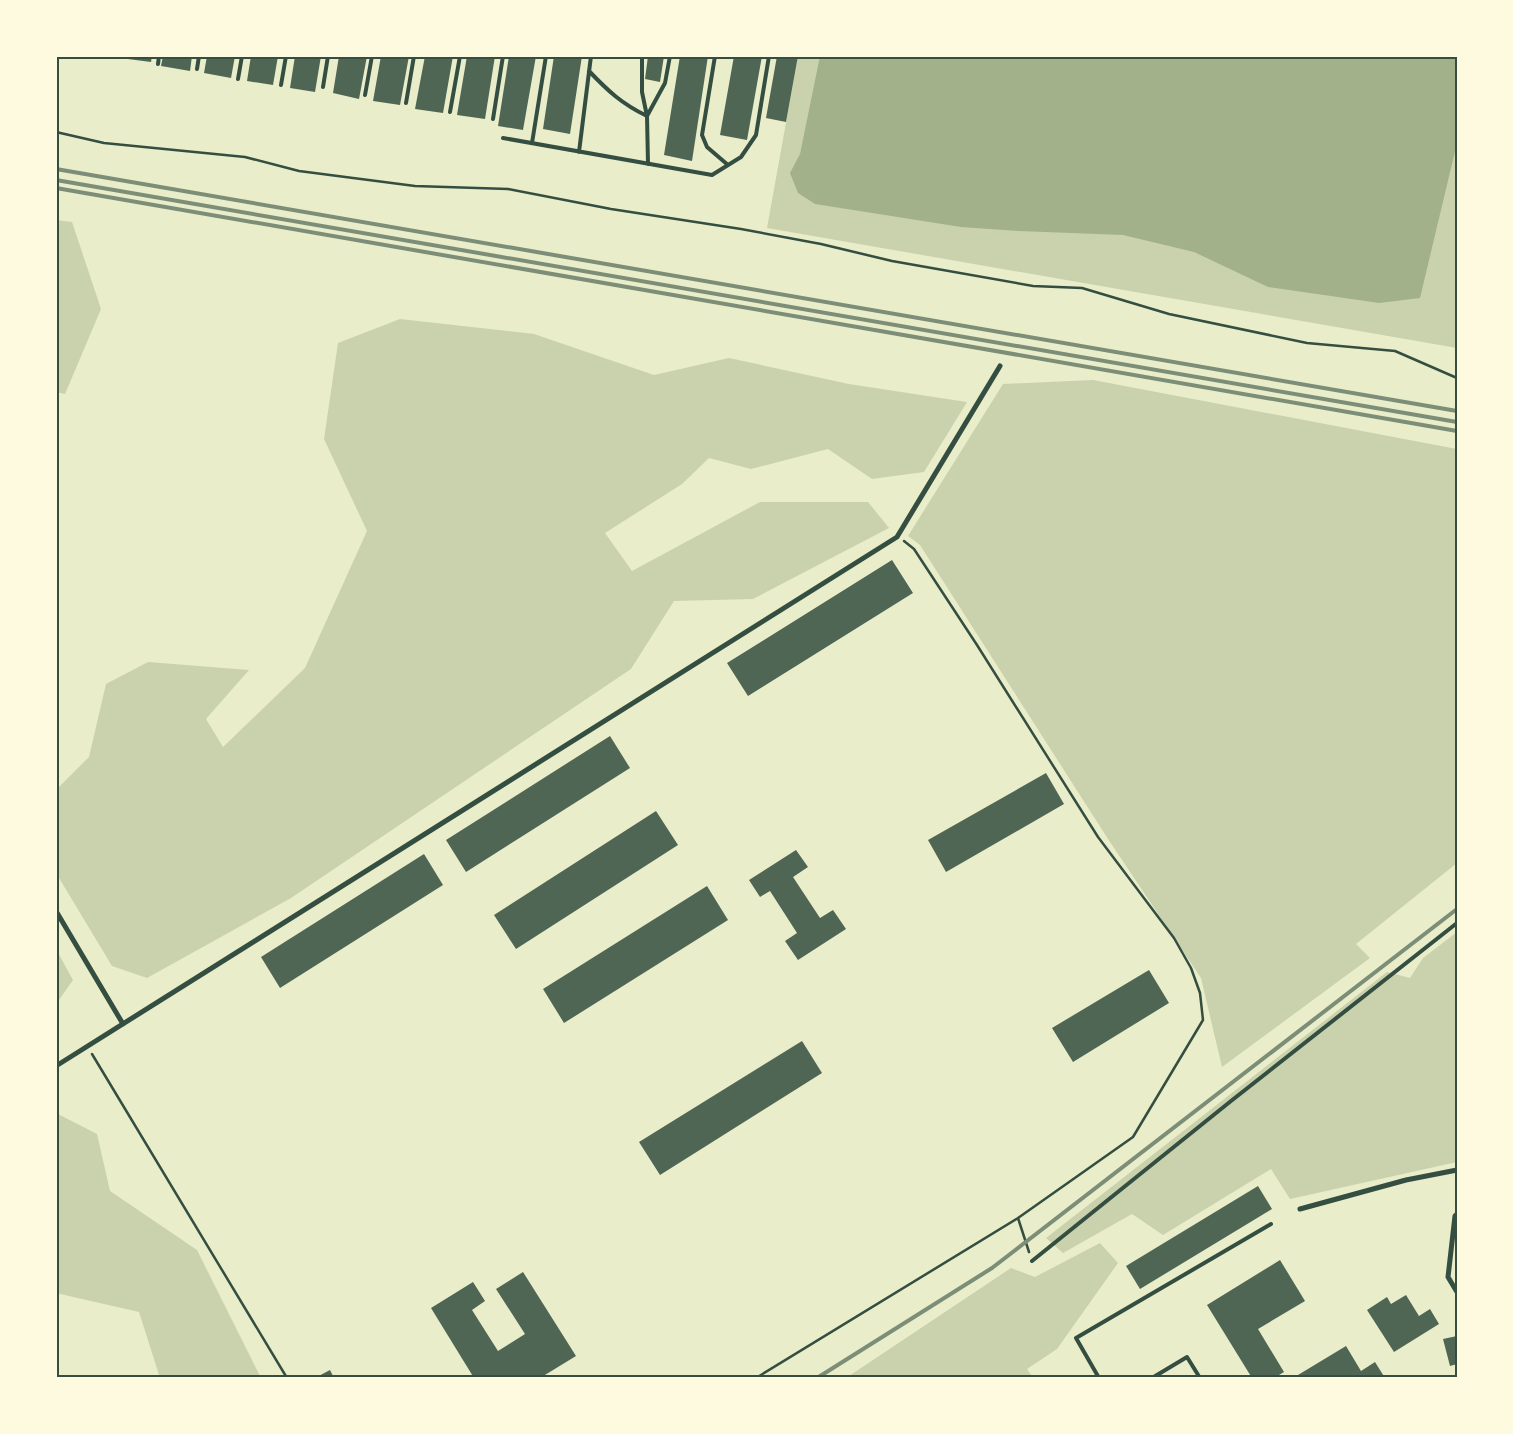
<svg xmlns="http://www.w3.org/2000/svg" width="1513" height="1434" font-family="Rubik,sans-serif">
<rect width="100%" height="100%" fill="#e9edc9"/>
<!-- green -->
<path fill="#cad2ad" d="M798,56H1457V348L767,228Z
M56,220L72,222L101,309L65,394L56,392Z
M400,319L534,334L654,375L729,358L849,384L967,402L924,472L872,479L828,449L751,469L709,458L682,484L605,533L632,571L760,502H868L889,528L753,599L674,601L631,669L291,898L147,978L112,966L56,873V790L89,757L106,684L148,662L249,670L206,719L223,747L305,668L367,531L324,439L338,343Z
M1093,380L1457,449V863L1356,944L1370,958L1222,1067L1201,978L1108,839L920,545L908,536L1003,384Z
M1457,932V1162L1290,1199L1271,1169L1163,1235L1132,1214L1063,1253L1046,1238L1387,972L1410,978L1423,958Z
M56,949L73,980L59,1000L56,1022Z
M56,1113L97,1134L110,1191L197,1250L261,1378H160L139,1312L56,1293Z
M1100,1243L1118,1263L1057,1349L1027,1369L1033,1378H846L1011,1268L1035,1277Z"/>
<!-- water -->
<path fill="#a3b18a" d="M820,56H1457V143L1420,298L1379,303L1268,287L1194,252L1123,235L1018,231L961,227L815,204L798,193L790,173L800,154Z"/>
<!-- building -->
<path fill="#4f6655" d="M121,56H152L151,62L120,58Z
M163,56H192L190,71L161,66Z
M207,56H235L231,78L204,73Z
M251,56H278L273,85L247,81Z
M295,56H321L315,92L290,88Z
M339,56H367L359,99L333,93Z
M381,56H409L400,105L373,101Z
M425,56H453L443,113L415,109Z
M467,56H495L485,119L457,115Z
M509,56H536L523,130L498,126Z
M554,56H582L570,134L543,129Z
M648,56H664L660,82L645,79Z
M680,56H708L692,161L664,155Z
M734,56H762L747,140L720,135Z
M777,56H798L786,122L766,118Z
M892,560L913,593L748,696L727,663Z
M610,736L630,768L466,872L446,840Z
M1046,773L1064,804L946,872L928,840Z
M656,811L678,845L516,949L494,915Z
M796,850L808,867L793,877L820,918L833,910L846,929L798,960L785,941L797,933L770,891L760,897L749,880Z
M424,854L443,885L280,988L261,957Z
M707,886L728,920L564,1023L543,989Z
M1149,970L1169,1003L1073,1062L1052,1028Z
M802,1041L822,1073L660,1175L639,1142Z
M1258,1186L1272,1209L1140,1289L1126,1266Z
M1280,1260L1305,1301L1258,1329L1284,1372L1274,1378H1252L1207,1305Z
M523,1272L576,1356L540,1378H474L431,1308L473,1282L485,1301L472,1310L498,1351L525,1334L496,1289Z
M1406,1295L1419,1316L1430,1309L1439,1324L1394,1352L1367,1310L1387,1297L1391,1304Z
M1457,1336V1364L1450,1366L1443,1339Z
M1346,1346L1361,1371L1375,1362L1385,1378H1293Z
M330,1370L334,1378H315Z"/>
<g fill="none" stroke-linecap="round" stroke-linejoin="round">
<!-- path -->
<path stroke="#344e41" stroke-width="2.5" d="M56,132L104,143L245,157L299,171L415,186L508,189L611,209L741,229L821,244L892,261L1033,286L1082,288L1169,314L1307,343L1395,351L1457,378
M92,1054L287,1378
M1018,1218L1029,1252
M756,1378L1018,1218L1133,1137L1203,1020L1200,993L1191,968L1174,938L1098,837L977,645L914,549L904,541"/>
<!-- service -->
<path stroke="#344e41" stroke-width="4" d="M642,56V92L647,116L648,164
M715,56L702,135L707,147L728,165
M114,57V56
M158,64L159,56
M197,69L199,56
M589,71C608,91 622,104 647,116L665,83L670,56
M238,79L242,56
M281,85L286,56
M323,87L328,56
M365,95L372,56
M406,103L414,56
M450,112L460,56
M493,119L503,56
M503,138L712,175L741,157L756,135L769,56
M532,143L546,56
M579,152L591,56
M1032,1261L1231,1101L1457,923
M1099,1378L1076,1338L1271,1224
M1152,1378L1187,1357L1200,1378"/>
<!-- minor -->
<path stroke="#344e41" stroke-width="5" d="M56,911L123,1024
M56,1066L897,537L1000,366
M1300,1209L1406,1180L1457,1170
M1457,1214L1455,1216L1448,1277L1457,1292"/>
<!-- rail -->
<path stroke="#7c8e77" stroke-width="4" d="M56,169L1457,411
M56,180L1457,422
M56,188L1457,431
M817,1378L992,1268L1457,909"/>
</g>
<!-- border -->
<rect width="1513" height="1434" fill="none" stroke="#fefae0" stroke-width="115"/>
<rect x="58" y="58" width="1398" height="1318" fill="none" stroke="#344e41" stroke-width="2"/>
</svg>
